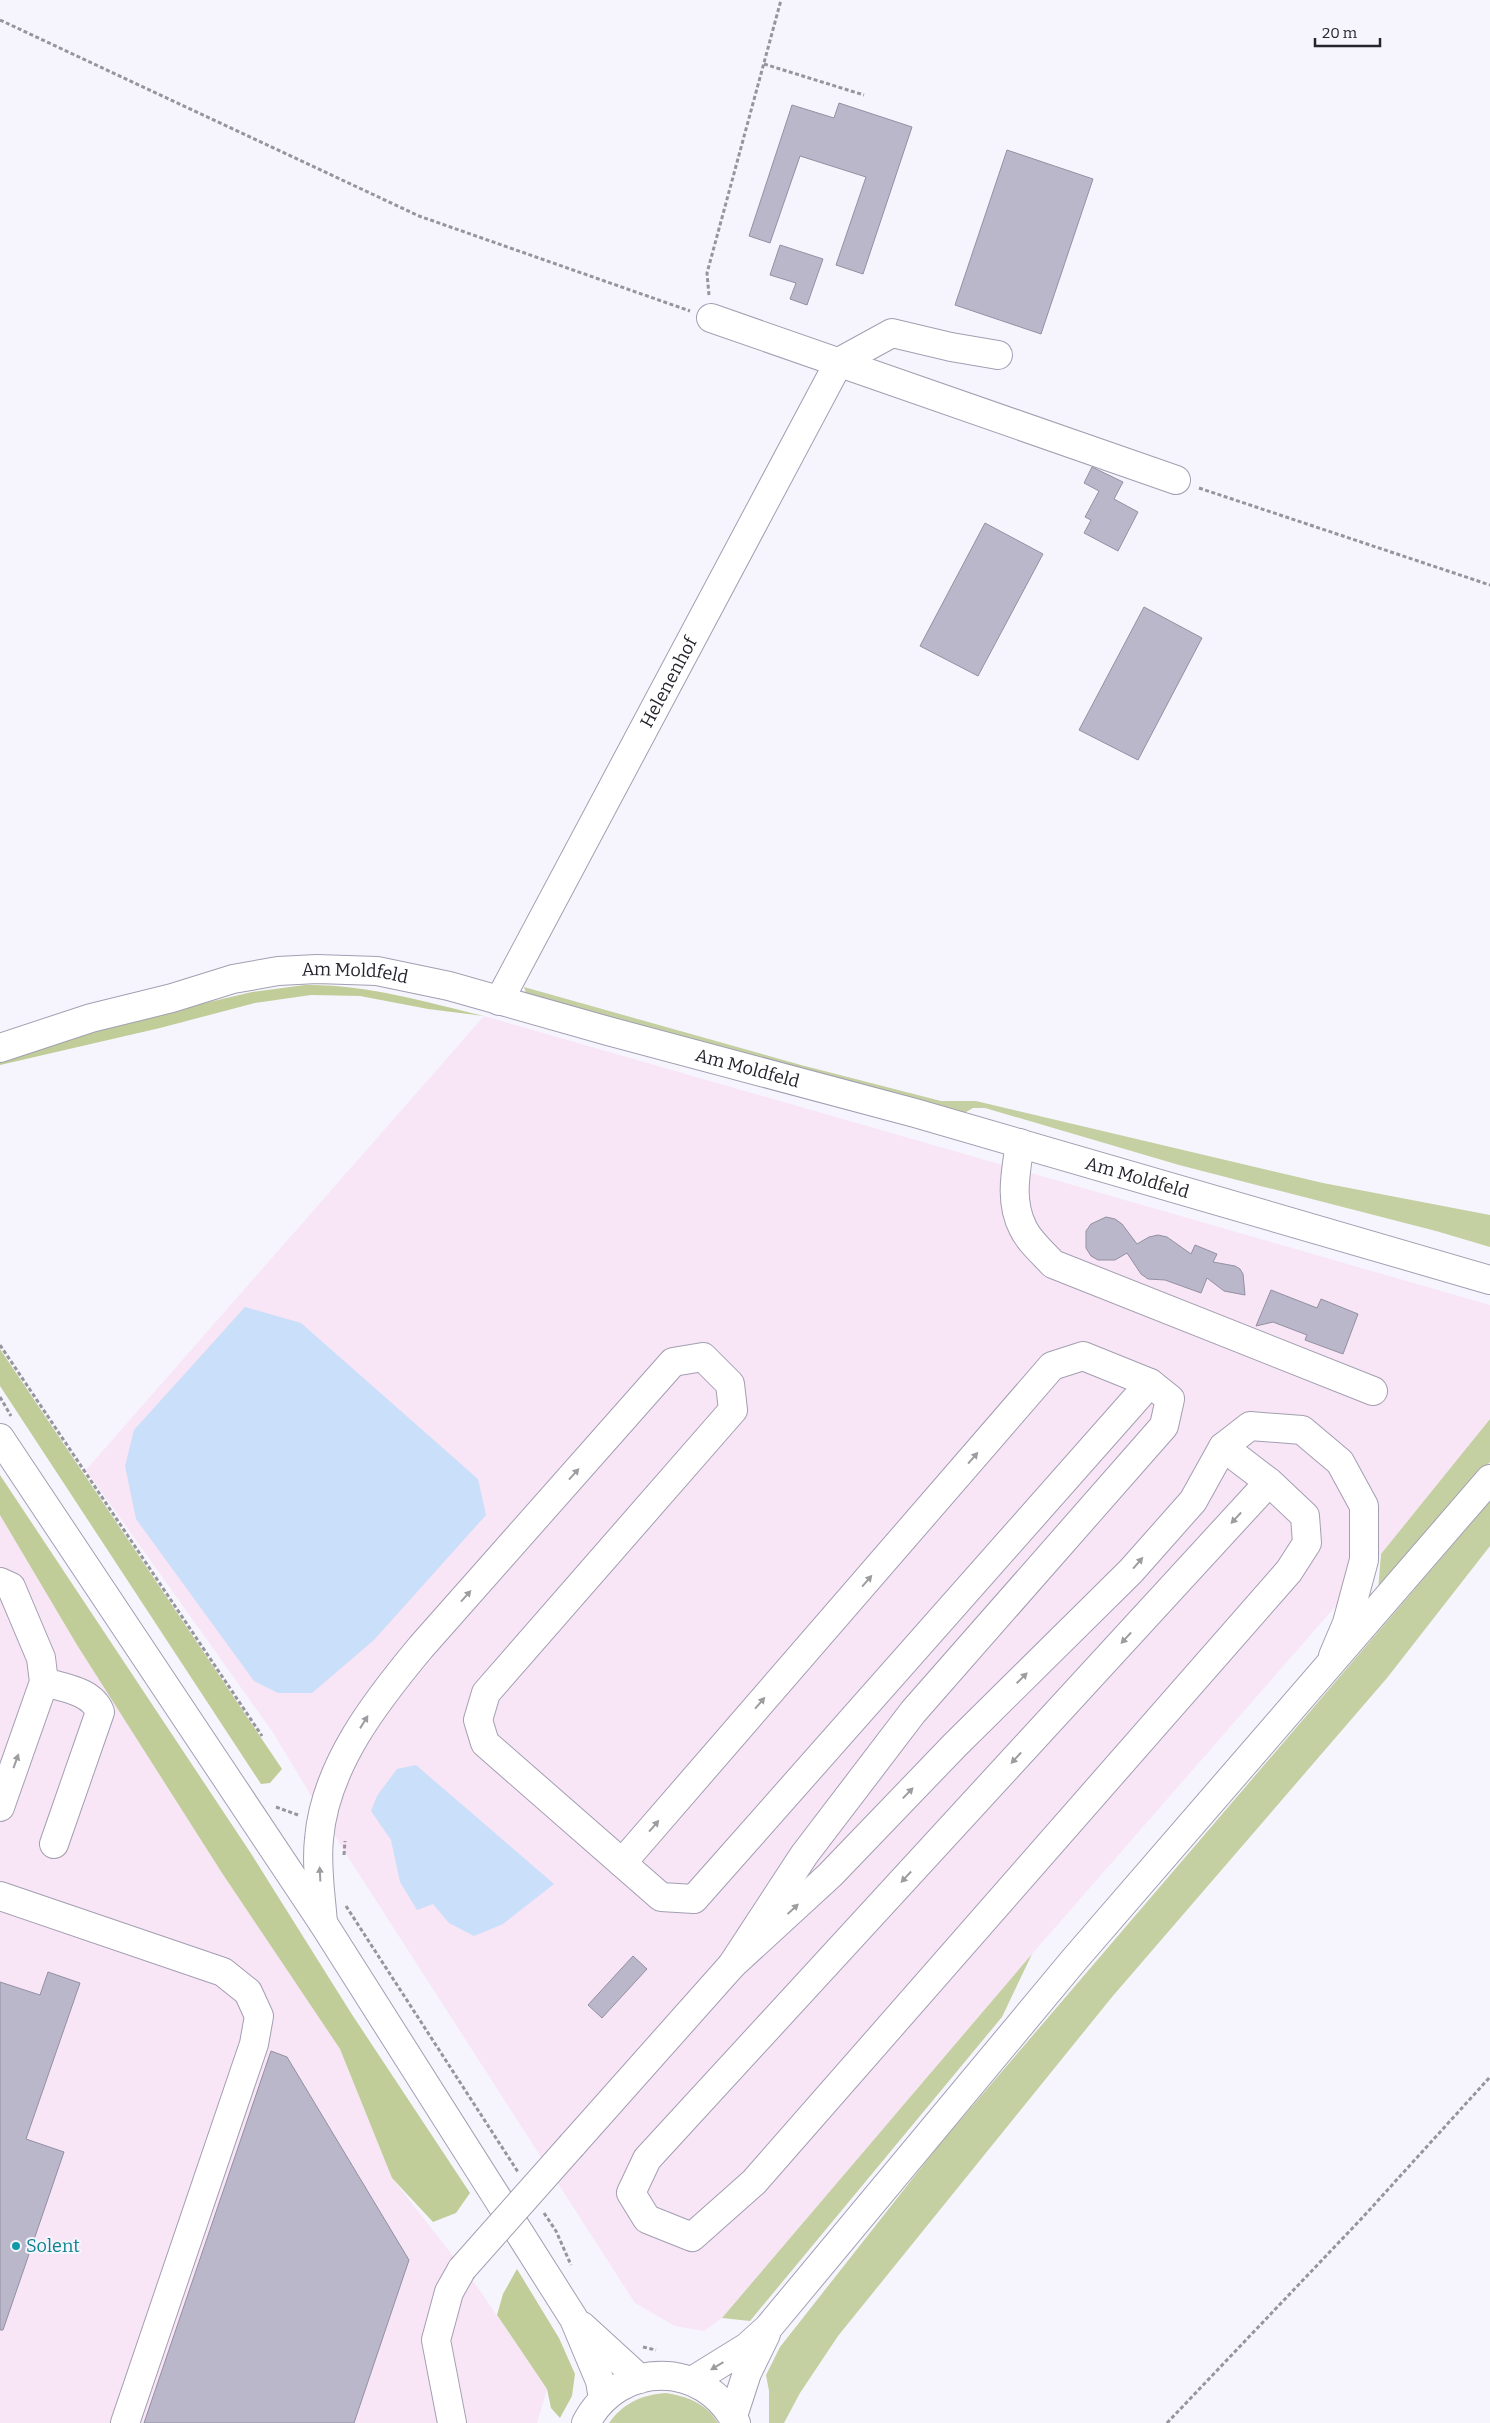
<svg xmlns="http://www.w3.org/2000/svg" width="1490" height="2423" font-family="Bitter,serif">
<rect width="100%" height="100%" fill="#f6f5fd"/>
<!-- industrial -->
<path fill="#f8e5f5" d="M484,1016L1490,1305V1419L1381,1554L1032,1954L722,2318L704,2331L675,2326L635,2303L348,1857L272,1731L86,1470Z
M0,1515L77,1645L222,1873L340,2049L392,2178L478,2288L547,2389L537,2423H0Z"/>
<!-- green -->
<path fill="#c4d0a2" d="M524,987L801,1065L941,1101H976L1323,1183L1490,1215V1247L1436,1231L1179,1165L985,1108H973L961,1115L527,996Z
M1490,1419V1462L1378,1591L1381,1554Z
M1490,1501V1546L1387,1678L1112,1997L838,2336L800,2393L784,2423H769V2391L766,2375L780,2347L939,2145Z
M1032,1954L1002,2017L750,2321L722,2318Z
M665,2393C687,2396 706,2403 718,2423H609C623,2403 642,2395 665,2393Z"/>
<!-- forest -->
<path fill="#c0cd98" d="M305,985C367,984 425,1002 484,1016L428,1009L360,996L311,995L255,1003L160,1028L0,1065V1051L252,992Z
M0,1349L282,1769L270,1783L261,1784L0,1386Z
M0,1475L252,1855L351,2013L470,2193L456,2213L433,2222L392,2178L340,2049L222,1873L77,1645L0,1515Z
M517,2269L559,2338L575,2374L572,2396L560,2418L551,2408L547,2389L497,2315L503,2294Z"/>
<!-- water -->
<path fill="#cadff9" d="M245,1307L301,1323L478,1479L486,1515L374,1640L312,1693H278L254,1681L136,1519L125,1466L134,1430Z
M416,1765L554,1884L503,1924L474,1936L449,1923L433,1904L417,1910L400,1882L391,1840L371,1811L377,1796L397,1769Z"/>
<!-- building -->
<path fill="#bab7ca" stroke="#9390a3" d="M839,103L912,127L863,274L836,265L866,177L800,156L770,243L749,236L792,105L834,118Z
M1007,150L1093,179L1041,334L955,305Z
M780,245L823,259L807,305L790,299L796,283L770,275Z
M1092,467L1123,482L1114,499L1138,512L1118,551L1084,533L1091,520L1085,517L1099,491L1084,483Z
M985,523L1043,554L978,676L920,646Z
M1144,607L1202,638L1138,760L1079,730Z
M1106,1217L1115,1219L1122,1224L1137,1244L1149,1237L1158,1235L1167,1237L1191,1254L1195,1245L1217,1254L1213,1262L1235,1266L1240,1269L1243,1274L1245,1295L1224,1291L1207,1278L1201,1293L1165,1280L1148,1279L1141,1274L1127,1253L1115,1260H1098L1091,1256L1086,1248V1231L1091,1224Z
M1271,1290L1317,1308L1321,1299L1358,1314L1343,1354L1305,1340L1307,1335L1273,1322L1256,1326Z
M633,1956L647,1969L602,2018L588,2005Z
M48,1972L80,1983L26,2139L64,2152L3,2330H0V1982L40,1995Z
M271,2051L287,2057L409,2260L354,2423H144Z"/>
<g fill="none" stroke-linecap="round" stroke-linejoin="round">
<!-- minor casing -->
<g stroke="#a29fb2" stroke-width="30">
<g id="minor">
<path d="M711,318L1176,480"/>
<path id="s1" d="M499,1001L839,362L892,333L951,347L998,355"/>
<path id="s2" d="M0,1048L91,1018L172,998L233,979L278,971L317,969L377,971L449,986L608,1031L915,1113L1490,1280"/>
<path d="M1020,1143C1016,1171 1009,1201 1023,1228C1029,1241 1043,1253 1053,1264L1373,1391"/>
<path d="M1223,1447L1269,1482L1305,1516L1307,1543L1289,1571L754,2182L692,2237L647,2219L631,2193L647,2159L1269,1482"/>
<path d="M0,1582L11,1587L41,1658L44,1682L0,1807"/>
<path d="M44,1682C64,1688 92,1691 100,1712L54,1844"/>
<path d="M622,1863L1052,1366L1083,1356L1150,1383L1170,1399L1164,1426L913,1712L804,1855L732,1965"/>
<path d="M0,1896L223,1972L248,1992L259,2016L254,2044L125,2423"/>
<path d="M323,1923C321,1896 316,1866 319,1839C325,1766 376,1701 421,1647L673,1362L703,1357L730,1384L733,1410L486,1693L478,1720L485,1743L661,1897L694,1899L1150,1383"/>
<path d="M572,2145L732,1965L830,1875L955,1745L1131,1571L1193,1501L1223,1447L1250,1426L1302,1430L1340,1462L1364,1506V1560L1347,1623L1333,1656"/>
<path d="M452,2423L436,2340L449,2292L462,2269"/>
</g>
</g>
<!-- major casing -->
<g stroke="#a29fb2" stroke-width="30">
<path id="major" d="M0,1438L323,1923L574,2319L600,2381L603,2399
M582,2326L640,2379
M692,2381L747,2347L768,2328L1074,1960L1490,1479
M733,2416L747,2373L766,2334
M586,2423C619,2360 704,2360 736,2423"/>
</g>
<!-- path -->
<path stroke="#96959d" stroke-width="3" stroke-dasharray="4 2.5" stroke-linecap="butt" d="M0,20L419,216L690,311
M764,64L864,95
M709,295L707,273L781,0
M1199,488L1490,585
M0,1345L262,1736
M0,1397L11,1416
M276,1807L298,1815
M344,1855L345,1841
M346,1906L518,2172
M544,2213L556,2231L571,2265
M643,2347L656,2350
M1167,2423L1363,2217L1490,2077"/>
<!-- minor -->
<use href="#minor" stroke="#fff" stroke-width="28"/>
<!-- major -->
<use href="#major" stroke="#fff" stroke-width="28"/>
<!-- minor-bridge casing -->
<g stroke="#a29fb2" stroke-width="30" stroke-linecap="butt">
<path id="minor-bridge" d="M462,2269L572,2145"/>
</g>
<!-- minor-bridge -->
<use href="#minor-bridge" stroke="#fff" stroke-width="28"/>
</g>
<!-- one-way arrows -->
<defs><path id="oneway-solid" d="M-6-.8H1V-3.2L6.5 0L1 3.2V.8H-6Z" transform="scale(1.25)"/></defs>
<g fill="#9d9da0">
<use href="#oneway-solid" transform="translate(973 1458) rotate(-49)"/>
<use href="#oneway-solid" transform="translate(574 1474) rotate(-48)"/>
<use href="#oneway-solid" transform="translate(1236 1518) rotate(133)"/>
<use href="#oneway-solid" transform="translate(1138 1563) rotate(-49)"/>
<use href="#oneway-solid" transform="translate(867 1581) rotate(-49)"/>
<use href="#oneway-solid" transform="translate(466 1596) rotate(-48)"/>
<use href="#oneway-solid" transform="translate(1126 1638) rotate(133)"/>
<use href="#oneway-solid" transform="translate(1022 1678) rotate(-45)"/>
<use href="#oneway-solid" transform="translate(760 1703) rotate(-49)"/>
<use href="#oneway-solid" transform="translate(364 1722) rotate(-58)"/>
<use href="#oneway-solid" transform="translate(1016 1758) rotate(133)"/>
<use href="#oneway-solid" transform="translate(16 1761) rotate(-70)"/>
<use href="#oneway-solid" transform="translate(908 1793) rotate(-46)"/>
<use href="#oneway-solid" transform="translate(654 1826) rotate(-49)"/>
<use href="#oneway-solid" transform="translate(320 1874) rotate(-93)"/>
<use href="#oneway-solid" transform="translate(906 1877) rotate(133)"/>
<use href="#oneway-solid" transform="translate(793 1909) rotate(-43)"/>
<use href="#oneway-solid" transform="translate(717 2366) rotate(149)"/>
</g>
<!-- markers -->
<circle fill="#0f9aa8" stroke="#f6f5fd" stroke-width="2" cx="16" cy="2246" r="5"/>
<g text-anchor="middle" stroke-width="4" stroke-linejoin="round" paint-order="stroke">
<!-- street labels -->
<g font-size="18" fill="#26252d" stroke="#f6f5fd">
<text dy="6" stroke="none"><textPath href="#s1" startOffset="361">Helenenhof</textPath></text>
<text dy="6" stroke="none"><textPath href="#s2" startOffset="366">Am Moldfeld</textPath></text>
<text dy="6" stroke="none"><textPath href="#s2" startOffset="771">Am Moldfeld</textPath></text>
<text dy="6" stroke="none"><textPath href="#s2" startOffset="1176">Am Moldfeld</textPath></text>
</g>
<!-- culture labels -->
<g font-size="18" fill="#0d838f" stroke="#f6f5fd" text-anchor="start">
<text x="26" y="2252">Solent</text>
</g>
</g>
<!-- scale -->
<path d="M1315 38v8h65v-8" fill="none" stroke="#26252d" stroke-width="2.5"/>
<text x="1322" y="38" font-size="15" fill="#26252d" stroke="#f6f5fd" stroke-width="4" paint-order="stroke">20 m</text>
</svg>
